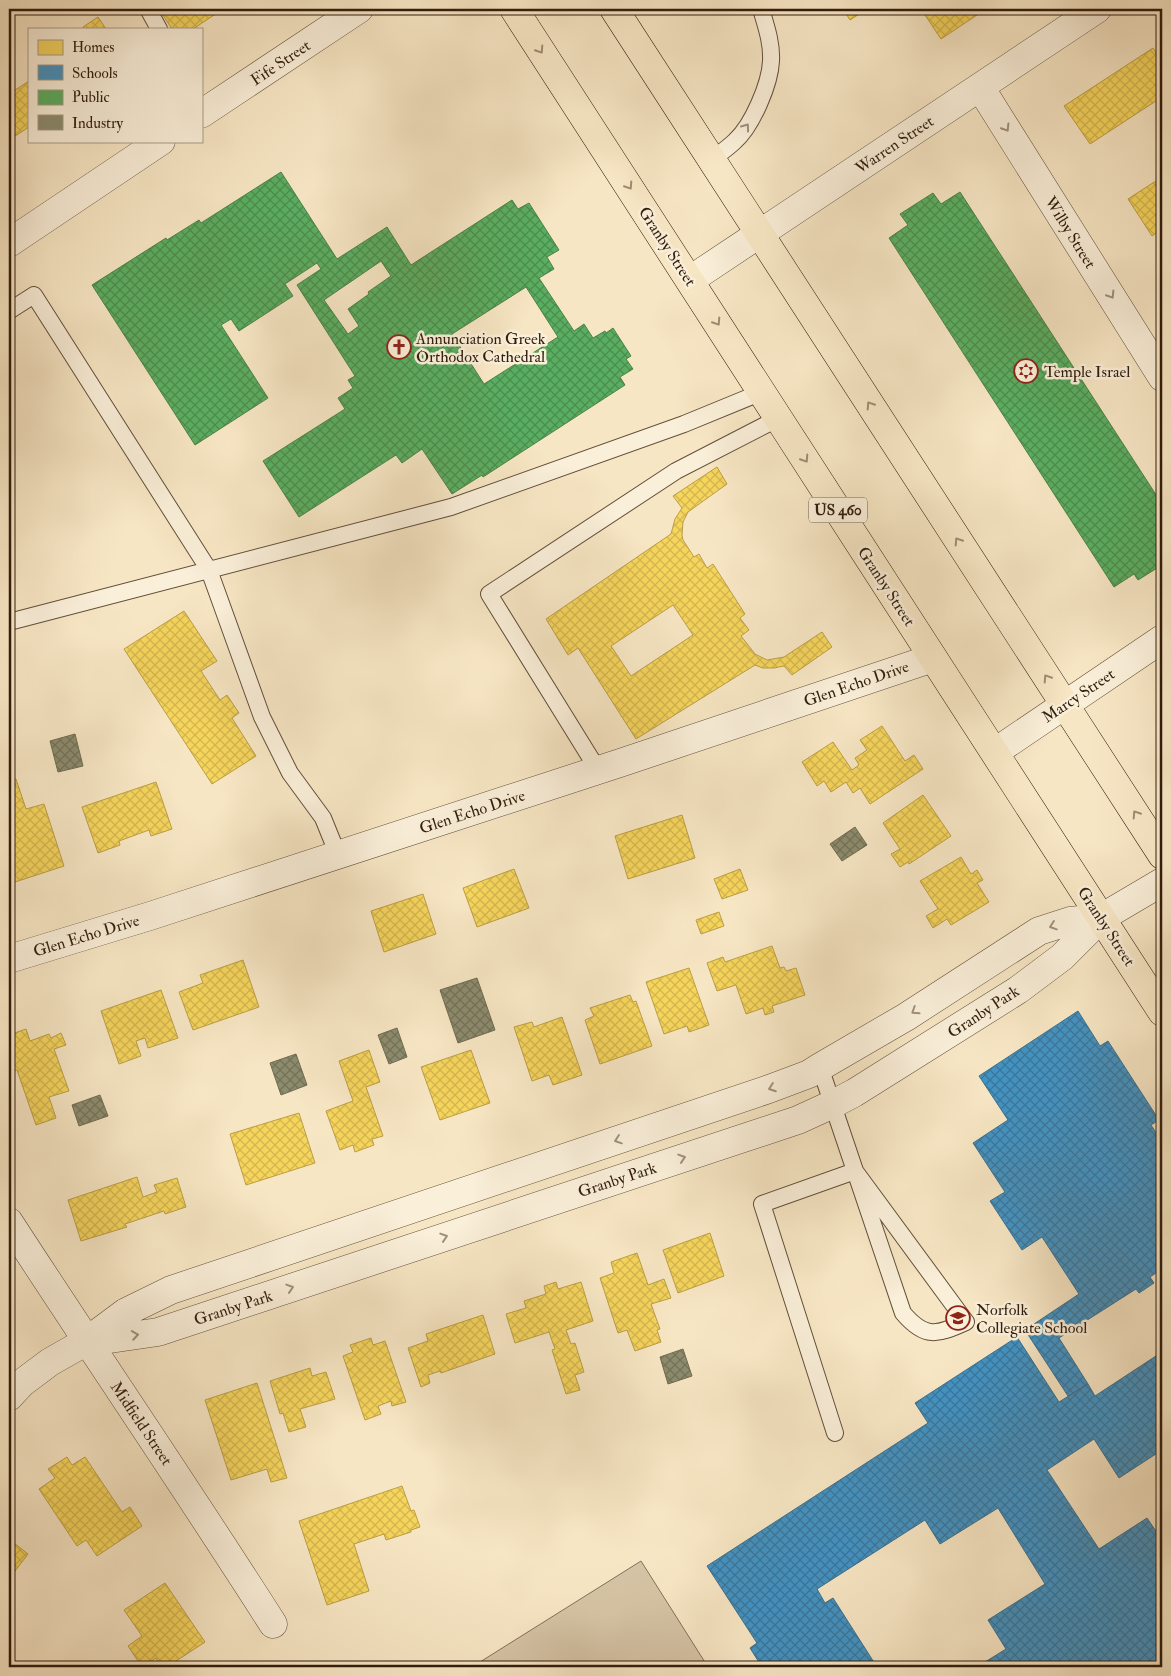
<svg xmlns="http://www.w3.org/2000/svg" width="1171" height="1676" font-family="'IM FELL Double Pica',serif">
<defs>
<pattern id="homes-cross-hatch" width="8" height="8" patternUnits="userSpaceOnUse" patternTransform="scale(1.25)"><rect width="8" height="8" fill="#f6d55c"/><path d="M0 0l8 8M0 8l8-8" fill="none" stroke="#d3b64f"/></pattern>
<pattern id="schools-cross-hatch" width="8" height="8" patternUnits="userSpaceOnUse" patternTransform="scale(1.25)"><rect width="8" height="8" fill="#4393c3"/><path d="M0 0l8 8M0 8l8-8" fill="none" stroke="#38779d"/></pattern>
<pattern id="public-cross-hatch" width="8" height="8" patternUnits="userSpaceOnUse" patternTransform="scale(1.25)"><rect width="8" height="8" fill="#5aae61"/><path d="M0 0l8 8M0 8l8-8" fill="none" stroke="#4b8d4e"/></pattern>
<pattern id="industry-cross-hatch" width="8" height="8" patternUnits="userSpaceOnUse" patternTransform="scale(1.25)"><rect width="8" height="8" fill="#8c8c6e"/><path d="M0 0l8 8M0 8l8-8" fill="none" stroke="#737259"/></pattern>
</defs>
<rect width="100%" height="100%" fill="#f7e6c4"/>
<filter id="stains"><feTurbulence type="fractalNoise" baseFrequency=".004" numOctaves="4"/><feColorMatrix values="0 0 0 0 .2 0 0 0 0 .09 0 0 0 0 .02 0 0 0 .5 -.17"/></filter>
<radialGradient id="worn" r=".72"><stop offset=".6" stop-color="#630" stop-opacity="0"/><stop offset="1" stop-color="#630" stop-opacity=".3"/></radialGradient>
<!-- park -->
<path fill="#d5c4a5" stroke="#827059" d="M641,1561L708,1667H472Z"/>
<!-- homes -->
<path fill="url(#homes-cross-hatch)" stroke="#bb9e44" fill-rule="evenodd" d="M159,9H223L193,29H172Z
M843,9H867L850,20Z
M921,9H986L941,39Z
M98,17L106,29H84L83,27Z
M1153,48L1162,62V97L1090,144L1064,106Z
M29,81V127L9,140V94Z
M1162,177V229L1152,236L1128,199Z
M717,467L727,484L688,512L683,522L682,535L683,540L694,557L699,554L707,568L713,564L745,614L740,618L749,630L741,636L755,654L767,660L784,657L822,632L832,647L792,675L784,666L774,668H763L755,665L636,739L578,648L568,655L546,619L671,534L675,519L682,508L673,496ZM673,605L693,635L631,676L611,646Z
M184,611L217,661L201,671L220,700L227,695L239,713L232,718L256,756L212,784L124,649Z
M9,706L13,732L9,733Z
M882,726L905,761L914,755L923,769L870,804L860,788L853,793L846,782L831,792L824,781L817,786L802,762L833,742L852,770L859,765L855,758L867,750L860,740Z
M16,779L26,809L44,804L64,866L9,884V781Z
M156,782L172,829L151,836L149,830L119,841L120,845L98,853L82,807Z
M923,795L951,836L909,864L908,862L900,867L891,854L900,849L883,823Z
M682,815L695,858L628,879L615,836Z
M961,857L971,874L977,870L983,880L977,883L989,902L951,925L947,919L933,928L926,916L938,909L920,881Z
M514,869L529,908L477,927L463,888Z
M740,869L748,890L722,899L714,879Z
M423,894L436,934L384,952L371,911Z
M719,912L724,926L701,934L696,920Z
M772,946L780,968L784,967L786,971L796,968L805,995L772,1006L774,1012L765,1015L763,1008L746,1014L736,985L717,991L707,963L723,957L725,962Z
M243,960L259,1007L193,1030L179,992L203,983L200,975Z
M689,968L709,1025L689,1032L687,1026L664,1034L646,982Z
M161,990L178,1038L148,1048L145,1038L136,1041L141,1056L119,1064L101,1011Z
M630,995L633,1002L636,1001L652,1046L600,1064L585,1020L594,1016L590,1008Z
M562,1017L582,1075L553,1085L549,1075L532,1081L514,1027L532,1022L534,1027Z
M26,1029L30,1041L49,1034L51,1038L61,1033L66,1045L54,1049L69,1091L49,1097L56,1118L36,1125L17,1070L11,1072L9,1066V1062L13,1060L9,1050V1035Z
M369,1050L380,1082L366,1087L383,1136L372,1139L374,1145L355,1152L353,1145L340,1150L326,1111L353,1101L339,1061Z
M471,1050L490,1103L440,1120L421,1067Z
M299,1113L315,1163L246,1185L230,1134Z
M137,1177L143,1197L157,1192L154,1185L177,1178L186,1207L165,1214L164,1211L125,1224L127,1227L81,1241L68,1200Z
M710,1233L724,1276L678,1293L663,1250Z
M637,1253L648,1285L664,1279L671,1298L651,1304L660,1329L657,1330L661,1342L635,1351L627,1330L618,1333L600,1278L614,1273L611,1262Z
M556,1282L558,1289L581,1282L593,1321L566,1330L571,1344L575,1343L584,1372L575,1375L580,1390L566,1394L552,1350L555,1349L549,1332L515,1343L506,1314L526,1308L524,1301L546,1294L544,1286Z
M483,1315L495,1354L441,1373L440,1371L428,1375L430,1383L421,1387L408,1348L428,1341L426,1334Z
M371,1338L373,1345L385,1341L406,1402L392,1406L391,1401L378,1406L381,1414L365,1420L343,1356L353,1352L350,1345Z
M310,1368L312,1376L326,1372L335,1399L300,1409L306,1427L289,1432L283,1413L280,1414L270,1381Z
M257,1383L287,1478L271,1482L267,1469L231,1480L205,1400Z
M67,1457L72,1465L85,1457L122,1512L130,1507L142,1526L97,1556L86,1540L77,1546L39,1489L55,1478L48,1469Z
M402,1486L411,1511L414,1510L420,1527L411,1530V1532L386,1540L384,1534L354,1544L369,1591L327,1605L299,1521Z
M9,1539L28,1554L9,1579Z
M165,1583L205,1642L167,1667H162L156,1658L142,1667L128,1646L142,1636L124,1610Z"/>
<!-- schools -->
<path fill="url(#schools-cross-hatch)" stroke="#3d708c" d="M1078,1011L1100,1046L1108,1041L1159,1120L1151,1125L1162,1142V1269L1150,1277L1154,1283L1139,1293L1136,1289L1059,1338L1088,1384L1068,1396L1025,1330L1079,1294L1042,1237L1022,1250L990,1201L1005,1192L973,1143L1008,1120L979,1076Z
M1017,1337L1059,1402L1088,1384L1095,1396L1162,1352V1450L1119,1478L1094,1439L1047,1470L1099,1549L1147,1518L1162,1540V1667H977L1006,1649L988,1620L1045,1584L998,1508L940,1544L925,1520L817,1589L825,1603L833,1598L877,1667H762L750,1648L757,1643L707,1566L928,1423L915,1403Z"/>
<!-- public -->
<path fill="url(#public-cross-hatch)" stroke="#4d8248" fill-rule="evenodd" d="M281,172L337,259L387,227L411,265L512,200L518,209L529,203L559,250L547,257L554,269L539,278L574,331L584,324L593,338L605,331L606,333L613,328L631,356L626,359L633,369L620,377L625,385L483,477L482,475L452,494L422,449L402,463L396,455L299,517L263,461L345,409L338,398L353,388L348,380L355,376L297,285L321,269L317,263L285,284L293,296L239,331L231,319L221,325L268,398L195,445L92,285L166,238L167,240L199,220L201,223ZM381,261L391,276L368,292L369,294L348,309L359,326L348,334L324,300ZM526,287L558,337L484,384L452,334Z
M960,192L1162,504V565L1138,580L1134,574L1114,587L889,238L908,225L900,214L933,193L941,204Z"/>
<!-- industry -->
<path fill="url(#industry-cross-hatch)" stroke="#706b51" d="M75,734L83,766L58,772L50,741Z
M855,827L867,845L842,861L830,844Z
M477,978L495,1030L458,1043L440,990Z
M397,1028L407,1057L389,1064L378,1035Z
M296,1054L307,1085L281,1095L270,1063Z
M100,1095L108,1116L79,1126L72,1105Z
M683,1349L692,1376L668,1384L660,1357Z"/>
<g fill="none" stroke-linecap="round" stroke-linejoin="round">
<!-- lane casing -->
<g stroke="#624f3b" stroke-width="18">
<path id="lane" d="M148,9L159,29
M711,160C719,154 728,148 735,141C752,126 770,84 771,61C772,43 766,26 761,9
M9,311L34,295L209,570L262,717L290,773L323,818L338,855
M9,622L451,507L684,424L762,392
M598,770L489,594L676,471L779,418
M820,1067L903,1313C925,1339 937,1335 966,1322L855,1171
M835,1433L762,1204L855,1171"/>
</g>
<!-- street casing -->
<g stroke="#624f3b" stroke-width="29">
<path id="street" d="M980,87L1162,377
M201,114L359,9
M9,243L161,141
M690,280L1097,9
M995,752L1162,639
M9,959L150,916L620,763L933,658
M9,1222C96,1356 187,1489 273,1624
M89,1341L110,1339L158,1332L798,1120L833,1104L854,1093L1018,990L1062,957L1101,918L1162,882
M9,1397L22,1383L50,1362L87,1341L126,1312L171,1290L769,1089L809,1074L820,1067L906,1017L1039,931L1070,921L1101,918"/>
</g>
<!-- primary casing -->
<g stroke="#301d0d" stroke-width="29">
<path id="primary" d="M514,9L1162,1012
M614,9L1162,855"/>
</g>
<!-- lane -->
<use href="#lane" stroke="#faefd9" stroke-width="16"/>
<!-- street -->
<use href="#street" stroke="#faefd9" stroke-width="28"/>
<!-- primary -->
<use href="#primary" stroke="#f7e6c4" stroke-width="28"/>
</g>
<!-- one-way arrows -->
<defs><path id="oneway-chevron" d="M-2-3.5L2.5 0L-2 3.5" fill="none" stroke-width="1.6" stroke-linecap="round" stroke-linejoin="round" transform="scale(1.25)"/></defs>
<g stroke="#9d8c72">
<use href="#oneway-chevron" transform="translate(540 50) rotate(57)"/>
<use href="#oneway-chevron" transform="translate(629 186) rotate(57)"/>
<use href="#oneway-chevron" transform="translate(717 322) rotate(57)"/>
<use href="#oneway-chevron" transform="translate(870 405) rotate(-123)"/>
<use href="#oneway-chevron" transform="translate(805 459) rotate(57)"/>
<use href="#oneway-chevron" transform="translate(958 541) rotate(-123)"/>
<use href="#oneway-chevron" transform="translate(1047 678) rotate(-123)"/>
<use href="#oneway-chevron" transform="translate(1136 814) rotate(-123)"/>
</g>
<g stroke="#9f907d">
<use href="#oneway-chevron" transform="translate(746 127) rotate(-54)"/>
<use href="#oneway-chevron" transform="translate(1006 128) rotate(58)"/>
<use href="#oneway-chevron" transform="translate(1111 295) rotate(58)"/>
<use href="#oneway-chevron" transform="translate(1053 926) rotate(161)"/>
<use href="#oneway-chevron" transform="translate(915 1011) rotate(147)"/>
<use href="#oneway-chevron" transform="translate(772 1088) rotate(160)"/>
<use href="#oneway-chevron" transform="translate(618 1140) rotate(161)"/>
<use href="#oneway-chevron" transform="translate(682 1158) rotate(-18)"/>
<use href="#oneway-chevron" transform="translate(444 1237) rotate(-18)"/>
<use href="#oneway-chevron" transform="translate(290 1288) rotate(-18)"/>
<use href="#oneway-chevron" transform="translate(135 1335) rotate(-9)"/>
</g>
<!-- icons -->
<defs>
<g id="church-ring" transform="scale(1.25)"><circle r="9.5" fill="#faefd9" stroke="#8f2418" stroke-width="1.5"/><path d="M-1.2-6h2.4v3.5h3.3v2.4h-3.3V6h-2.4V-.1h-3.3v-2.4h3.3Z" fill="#8f2418"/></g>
<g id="synagogue-ring" transform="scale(1.25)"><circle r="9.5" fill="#faefd9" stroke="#8f2418" stroke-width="1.5"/><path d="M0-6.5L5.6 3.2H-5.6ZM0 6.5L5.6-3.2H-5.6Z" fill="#8f2418"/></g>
<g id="school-ring" transform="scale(1.25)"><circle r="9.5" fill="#faefd9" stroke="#8f2418" stroke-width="1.5"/><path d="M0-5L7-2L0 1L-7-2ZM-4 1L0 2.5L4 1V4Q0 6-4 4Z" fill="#8f2418"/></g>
</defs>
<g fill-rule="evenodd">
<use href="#church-ring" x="399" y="347"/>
<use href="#synagogue-ring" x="1026" y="371"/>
<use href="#school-ring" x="958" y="1318"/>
</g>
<g text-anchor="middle" stroke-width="5" stroke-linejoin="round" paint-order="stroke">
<!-- shield labels -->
<rect fill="#faefd9" stroke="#6d5c4a" stroke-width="1" x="809" y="497.5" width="58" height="25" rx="4"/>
<g font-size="15" font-weight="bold" fill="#301d0d">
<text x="838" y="515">US 460</text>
</g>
<!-- street labels -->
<g font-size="16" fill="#301d0d" stroke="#faefd9">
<text transform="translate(280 62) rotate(-34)" y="6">Fife Street</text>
<text transform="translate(894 144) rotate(-34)" y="6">Warren Street</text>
<text transform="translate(1071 232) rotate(58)" y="6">Wilby Street</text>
<text transform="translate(668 246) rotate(57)" y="6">Granby Street</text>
<text transform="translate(887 586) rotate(57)" y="6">Granby Street</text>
<text transform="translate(856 683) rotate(-19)" y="6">Glen Echo Drive</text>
<text transform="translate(1078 695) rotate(-34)" y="6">Marcy Street</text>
<text transform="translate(472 811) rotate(-18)" y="6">Glen Echo Drive</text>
<text transform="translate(1107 926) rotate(57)" y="6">Granby Street</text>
<text transform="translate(86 935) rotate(-17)" y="6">Glen Echo Drive</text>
<text transform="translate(983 1011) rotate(-33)" y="6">Granby Park</text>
<text transform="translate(617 1179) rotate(-18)" y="6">Granby Park</text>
<text transform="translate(233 1307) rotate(-18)" y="6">Granby Park</text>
<text transform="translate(142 1423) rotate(56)" y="6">Midfield Street</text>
</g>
<!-- poi labels -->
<g font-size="16" fill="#301d0d" stroke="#faefd9" text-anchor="start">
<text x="416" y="344">Annunciation Greek<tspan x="416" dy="18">Orthodox Cathedral</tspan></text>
<text x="1044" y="377">Temple Israel</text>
<text x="976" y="1315">Norfolk<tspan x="976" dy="18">Collegiate School</tspan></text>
</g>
</g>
<!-- margin -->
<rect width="1171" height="1676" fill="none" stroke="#f7e6c4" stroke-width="30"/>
<rect x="10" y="10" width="1151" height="1656" fill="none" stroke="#301d0d" stroke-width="2.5"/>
<rect x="15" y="15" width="1141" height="1646" fill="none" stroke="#301d0d"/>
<!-- legend -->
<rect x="28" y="28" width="175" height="115" fill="#faefd9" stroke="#a99b87"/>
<rect x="38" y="40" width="25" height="15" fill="#f6d55c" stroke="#a99b87"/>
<text x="72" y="52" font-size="15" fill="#301d0d">Homes</text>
<rect x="38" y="65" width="25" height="15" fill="#4393c3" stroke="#a99b87"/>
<text x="72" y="78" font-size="15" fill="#301d0d">Schools</text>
<rect x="38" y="90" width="25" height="15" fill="#5aae61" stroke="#a99b87"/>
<text x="72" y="102" font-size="15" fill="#301d0d">Public</text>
<rect x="38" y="115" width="25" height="15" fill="#8c8c6e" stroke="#a99b87"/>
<text x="72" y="128" font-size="15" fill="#301d0d">Industry</text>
<rect width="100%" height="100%" filter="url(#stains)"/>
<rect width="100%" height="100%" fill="url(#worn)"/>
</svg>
